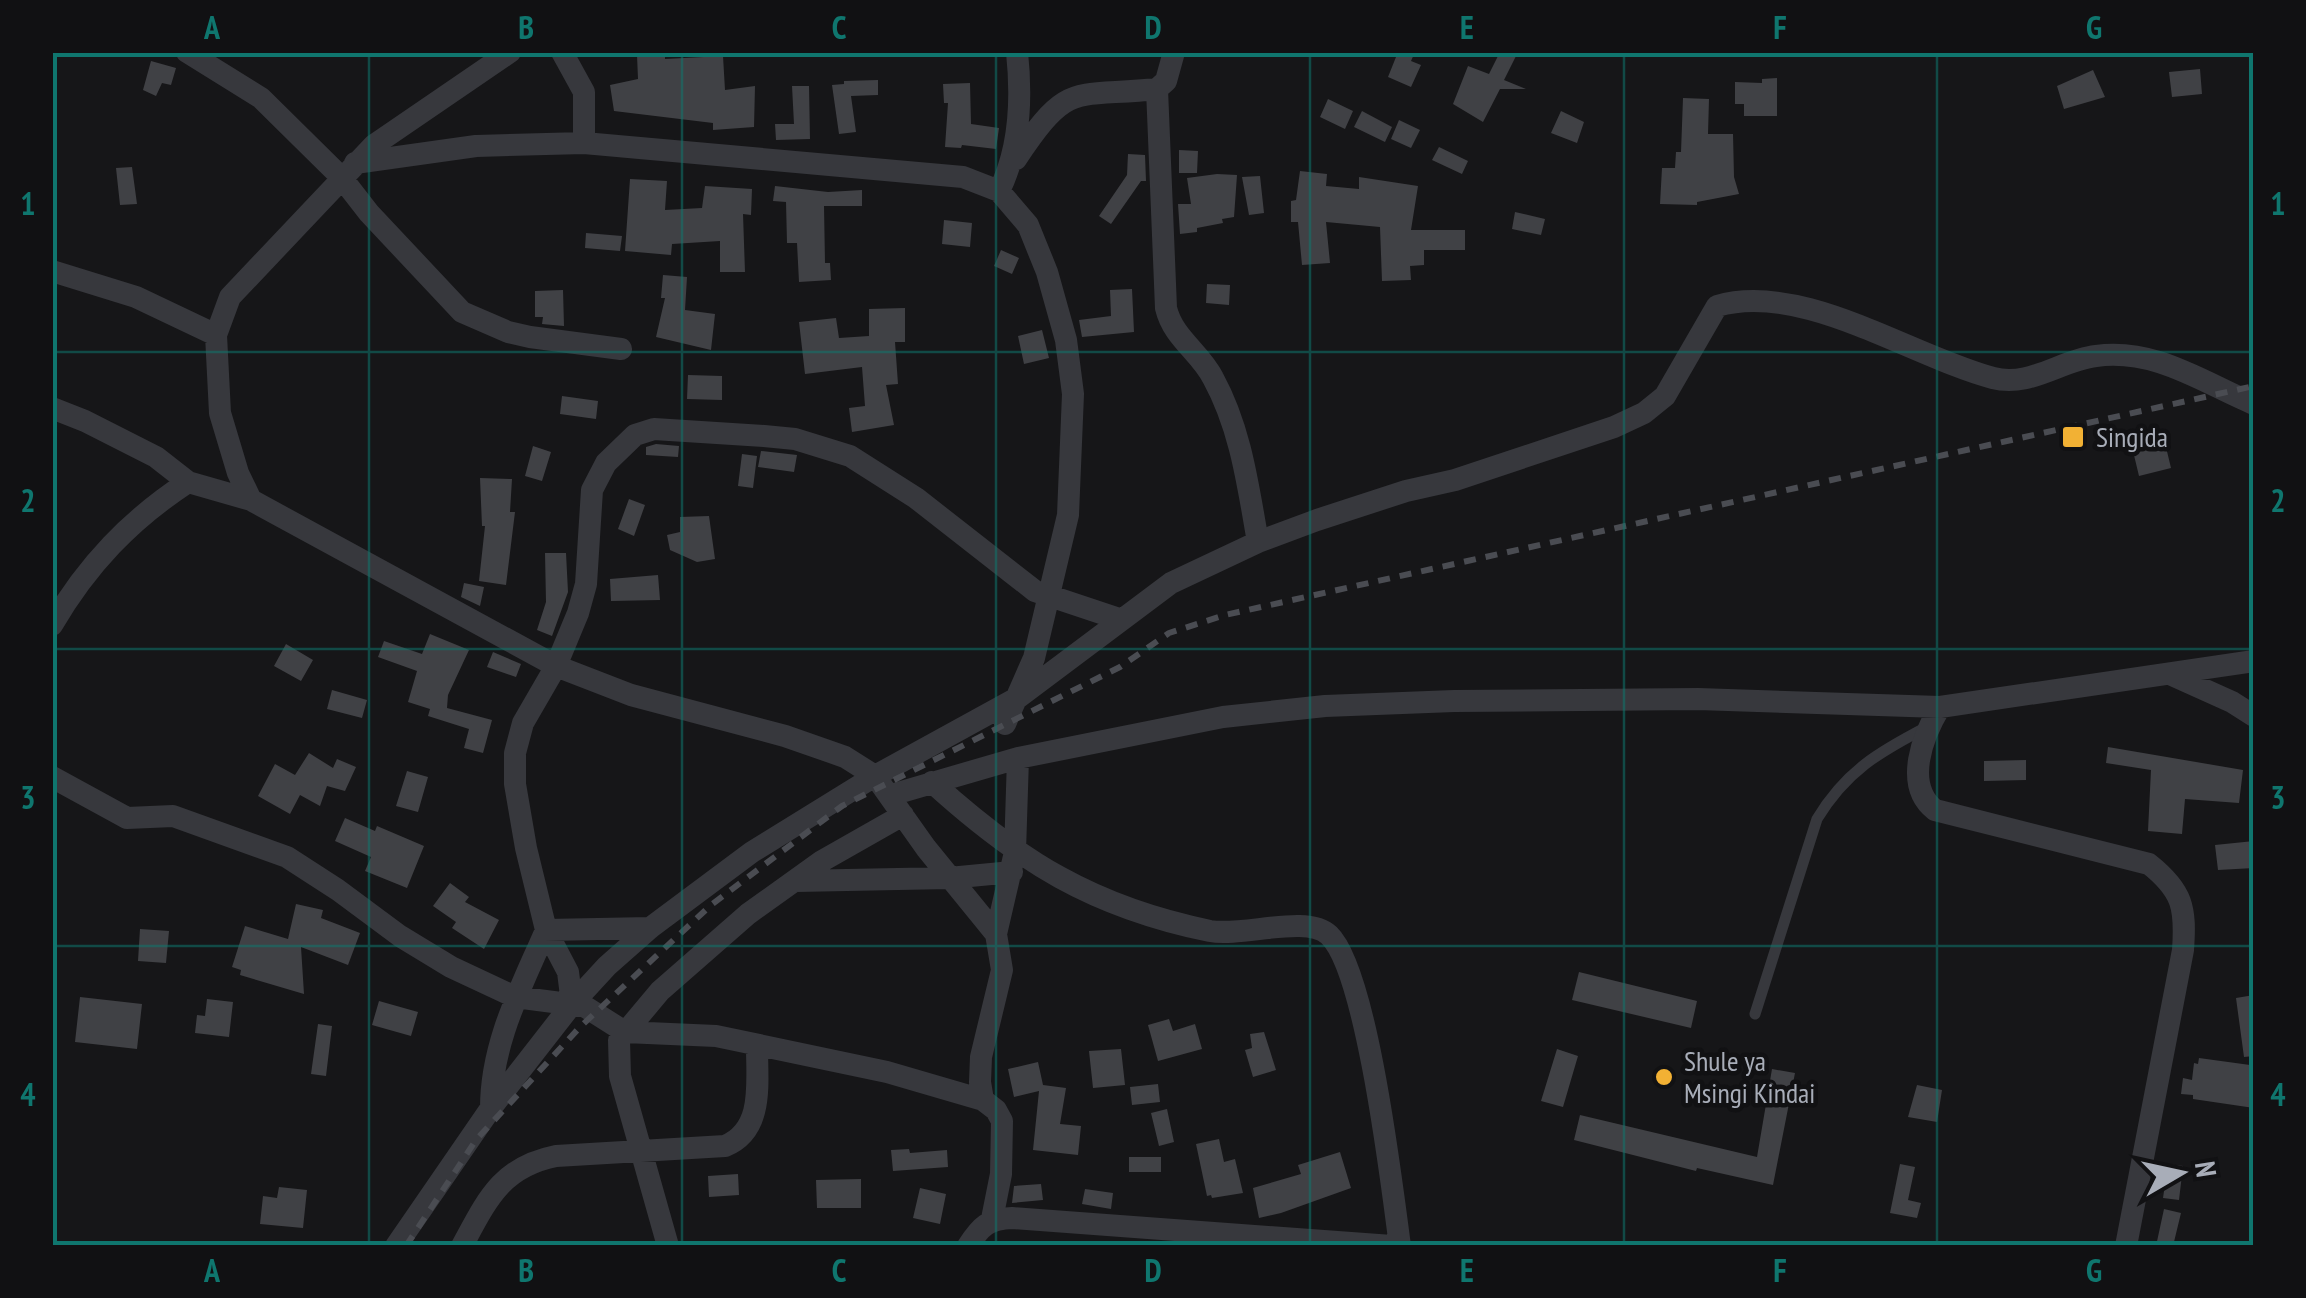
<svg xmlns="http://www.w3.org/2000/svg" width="2306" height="1298" font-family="'PT Sans Narrow',sans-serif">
<rect width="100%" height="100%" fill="#161618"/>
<!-- building -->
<path fill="#404145" d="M1398,52H1415L1411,61L1421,65L1411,87L1388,77Z
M1500,52H1518L1504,80L1526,89H1500L1483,122L1453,104L1468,66L1489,74Z
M665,53V59L723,56L725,90L755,86L754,127L713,130V123L614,111L610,85L638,79L637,55Z
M151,61L176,68L171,85L162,83L156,96L143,90Z
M2200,69L2202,94L2172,97L2169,72Z
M2093,70L2105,97L2064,109L2057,86Z
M1777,78V116H1744V104H1735V82L1762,83V79Z
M878,80V95L851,96L856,132L839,134L832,85L844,84V81Z
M970,83L971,124L999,128L996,149L962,145L961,148L945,147L948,103H944L943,84Z
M792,86H809L810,139L776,140L775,124H794Z
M1683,98L1709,99L1708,134H1733L1734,177L1739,194L1697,202V205L1660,204L1662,168H1675L1676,152H1681Z
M1328,99L1353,111L1345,129L1320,117Z
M1362,111L1392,127L1385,142L1354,127Z
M1561,111L1584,122L1577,143L1551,133Z
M1399,120L1420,130L1411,148L1391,139Z
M1439,147L1468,161L1462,174L1432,160Z
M1179,150L1198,151L1197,173H1179Z
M1128,154L1145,155L1146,181H1141L1111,224L1099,216L1127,175Z
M132,167L137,204L120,205L116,168Z
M1300,171L1327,174L1326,186L1359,189V177L1418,186L1411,230H1465V250H1424V265L1410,266L1411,280L1382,281L1380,227L1326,222L1330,263L1302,265L1298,222H1291V201L1296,200Z
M1217,174L1237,175L1234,217L1222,219L1223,223L1197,228V232L1180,234L1178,204H1191L1187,178Z
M1260,176L1264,213L1249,215L1242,177Z
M630,179L667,181L665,210L702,208L705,186L752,189L751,215L743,214L745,272H720V241L672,244L671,255L625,251Z
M775,186L828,192L862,190V206H824L825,263H830L831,280L799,282L797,243H787L786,202L773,201Z
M1515,212L1545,219L1541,235L1512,229Z
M944,220L972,223L970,247L942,244Z
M586,233L622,236L620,251L585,248Z
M1001,250L1019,258L1012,274L994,266Z
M663,275L687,277L685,310L715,314L711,350L656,337L665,298H661Z
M1207,284L1230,285L1229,305L1206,303Z
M1132,289L1134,332L1082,337L1079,320L1111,316L1110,290Z
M563,290L564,326L542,324L543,317H535V291Z
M905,308V342H895L898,384L886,385L894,425L852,432L849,408L865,406L862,367L805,374L799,322L836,318L839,338L869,336V309Z
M1042,330L1049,358L1024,364L1018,336Z
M688,375L722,376V400L687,399Z
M562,396L598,401L596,419L560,414Z
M2165,443L2171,468L2139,476L2133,451Z
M656,444L679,446L678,457L646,455V447Z
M533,446L551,452L542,481L525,476Z
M761,451L797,455L794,472L758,467Z
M742,454L757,456L753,488L738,486Z
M480,478L512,479L510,512H515L506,585L479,581L485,526H482Z
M629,499L645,505L634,536L618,529Z
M709,516L715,559L697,562L670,550L667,535L680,532V517Z
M545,553H566L568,592L552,636L537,630L546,602Z
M658,575L660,600L611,601L610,579Z
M464,583L484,587L480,606L461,597Z
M430,634L469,650L448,695L447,708L492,720L483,753L464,748L469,729L428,716L430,709L408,702L417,671L378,657L384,641L422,654Z
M286,644L313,660L301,681L274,666Z
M493,652L521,664L516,677L487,667Z
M332,690L367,700L362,718L327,709Z
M2108,747L2243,770L2239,803L2185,799L2182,834L2148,831L2151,770L2106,763Z
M309,753L333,768L337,759L356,767L345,791L327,786L320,806L300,795L290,814L258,796L275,764L295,775Z
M2026,760V780L1984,781V761Z
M407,771L428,777L418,812L396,806Z
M345,818L375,831L377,826L424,846L407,888L365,871L371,857L335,841Z
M2254,841V868L2218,870L2215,845Z
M450,883L469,897L465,902L499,920L484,949L452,928L456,922L433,906Z
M296,904L323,910L321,918L360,933L348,965L301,947L304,994L240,975L241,970L232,967L245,926L288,939Z
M140,929L169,931L166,963L138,961Z
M1579,972L1697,1001L1691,1028L1572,1000Z
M2254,995V1056L2244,1057L2236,998Z
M80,997L142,1004L137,1049L75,1042Z
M207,999L233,1002L229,1037L195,1033L197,1015L205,1016Z
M379,1001L418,1012L411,1036L372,1025Z
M1169,1019L1173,1031L1195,1024L1202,1049L1158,1061L1148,1025Z
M318,1024L332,1026L326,1076L311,1074Z
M1264,1032L1276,1070L1253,1077L1245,1050L1252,1048L1250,1034Z
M1121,1049L1125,1085L1093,1088L1089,1051Z
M1557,1049L1578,1056L1563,1107L1541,1101Z
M2199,1058L2250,1065L2254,1108L2193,1099V1095L2181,1094L2183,1078L2192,1080L2194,1063L2198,1064Z
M1038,1062L1043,1085L1066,1088L1060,1124L1081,1126L1078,1155L1033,1150L1039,1091L1014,1097L1008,1069Z
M1772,1069L1795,1073L1773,1185L1697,1168L1696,1171L1574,1140L1580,1115L1757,1157Z
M1158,1084L1160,1102L1132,1105L1130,1087Z
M1917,1085L1942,1090L1937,1122L1908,1117Z
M1167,1109L1174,1142L1159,1146L1151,1113Z
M1219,1139L1224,1162L1235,1159L1243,1193L1212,1198L1211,1195L1207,1196L1196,1144Z
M909,1149L910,1153L947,1150L948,1167L893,1171L891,1150Z
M1340,1152L1351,1188L1281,1213L1259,1218L1253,1188L1301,1174L1298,1165Z
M1129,1157H1161V1172H1129Z
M1900,1164L1915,1167L1908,1200L1921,1203L1917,1218L1890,1213Z
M2168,1164L2183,1166L2179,1200L2163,1198Z
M738,1174L739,1195L709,1197L708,1176Z
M861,1179V1208H817L816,1180Z
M1041,1184L1043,1200L1012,1203L1014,1186Z
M279,1187L307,1190L303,1228L260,1224L263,1196L277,1198Z
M920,1188L946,1194L940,1224L913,1218Z
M1085,1189L1113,1193L1111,1209L1082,1204Z
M2164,1209L2181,1213L2173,1246H2156Z"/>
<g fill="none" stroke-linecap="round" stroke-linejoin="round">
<!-- service -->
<path stroke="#37383d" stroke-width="11" d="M1755,1014L1817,819C1846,771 1879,752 1927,727"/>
<!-- minor -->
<path stroke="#37383d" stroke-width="22" d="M187,52L261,98L341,177L369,213L462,312L508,332L530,337L621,349
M562,52L584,92V143
M1157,89L1166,308C1173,338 1200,352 1213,378C1241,429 1248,486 1258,542
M1016,159C1069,80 1071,98 1157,89L1166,81L1174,52
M355,163L476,146L584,143L963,177L999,191
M52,271L136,297L216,335
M52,408L85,421L156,457L188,482L251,500L556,666L631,695L785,736L845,757L875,776L926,848L996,934L1002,970L981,1057L980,1082L983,1100L996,1110L1002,1121L1001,1174L992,1219
M251,500L238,473L220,413L216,335L230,297L374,145L510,52
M52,625C87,565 130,520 188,482
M2172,675L2232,702L2254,716
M1940,707C1923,735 1903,785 1935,810L2149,864C2183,891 2186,908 2183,950L2126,1246
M1005,724L1034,658L1068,515L1073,394L1066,340L1047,272L1028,225L999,191C1020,149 1022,99 1017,52
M52,777L127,818L173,816L287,857L338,890L400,936L451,967L515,997L584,1006L625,1032L716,1036L887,1072L983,1100
M932,782C1020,862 1093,907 1210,931C1243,937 1307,914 1329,935C1367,971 1392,1187 1400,1246
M891,795L1018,758L1223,717L1325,706L1454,701L1698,699L1940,707L2254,661
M796,881L949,878L1012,872
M996,934L1015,852L1018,758
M572,1004L568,972L546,930L526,848L515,784V753L523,723L556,666L578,613L586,584L592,490L606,463L635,435L654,429L764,436L795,439L850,456L916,498L1035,591L1119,619
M491,1108C491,1043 521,988 546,930L650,928
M396,1246L491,1108L572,1004L607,966L650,928L752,852L875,776L1019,697L1171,583L1258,542L1317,520L1406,491L1455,480L1614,427L1644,413L1665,396L1717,306C1802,281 1910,356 1993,378C2029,388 2061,360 2096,356C2155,348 2202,382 2254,404
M462,1246C487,1200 501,1167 556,1156L725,1146C764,1130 757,1084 757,1047
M668,1246L620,1076L619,1040L660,991L748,914L822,861L903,815
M968,1246C981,1226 988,1219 1012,1218L1392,1246"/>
<!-- rail -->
<path stroke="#4a4c52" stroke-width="6" stroke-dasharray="12 10" stroke-linecap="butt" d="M406,1246L476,1140L580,1027L711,905L842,806L1120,667L1169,633L1225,615L2254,386"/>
</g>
<!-- grid -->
<path fill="none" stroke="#0f766e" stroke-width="2.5" stroke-opacity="0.55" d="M369,52V1246M682,52V1246M996,52V1246M1310,52V1246M1624,52V1246M1937,52V1246M52,352H2254M52,649H2254M52,946H2254"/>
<!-- markers -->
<g fill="#f2b134" stroke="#111113" stroke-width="4">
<rect x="2061" y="425" width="24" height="24" rx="5"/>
<circle cx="1664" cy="1077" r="10"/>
</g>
<g text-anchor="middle" stroke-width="9" stroke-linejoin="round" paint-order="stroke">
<!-- poi labels -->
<g font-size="28" fill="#a8adb8" stroke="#111113" text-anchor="start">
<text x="2096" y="447">Singida</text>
<text x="1684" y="1071">Shule ya<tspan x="1684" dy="32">Msingi Kindai</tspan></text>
</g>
</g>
<!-- border -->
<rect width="2306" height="1298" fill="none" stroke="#111113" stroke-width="110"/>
<!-- north arrow -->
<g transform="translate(2181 1173) rotate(81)" stroke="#111113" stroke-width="8" paint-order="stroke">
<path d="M0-8L18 38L0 25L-18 38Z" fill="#a8adb8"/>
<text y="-15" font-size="28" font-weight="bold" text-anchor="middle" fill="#a8adb8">N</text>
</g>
<rect x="55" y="55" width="2196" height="1188" fill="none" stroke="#0f766e" stroke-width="4"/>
<g font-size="32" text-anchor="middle" font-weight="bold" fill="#0f766e">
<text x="212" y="39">A</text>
<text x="526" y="39">B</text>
<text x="839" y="39">C</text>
<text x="1153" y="39">D</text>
<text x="1467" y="39">E</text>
<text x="1780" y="39">F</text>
<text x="2094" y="39">G</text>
<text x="28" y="215">1</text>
<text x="2278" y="215">1</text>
<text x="28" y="512">2</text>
<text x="2278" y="512">2</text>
<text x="28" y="809">3</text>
<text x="2278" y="809">3</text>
<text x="28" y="1106">4</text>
<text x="2278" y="1106">4</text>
<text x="212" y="1282">A</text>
<text x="526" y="1282">B</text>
<text x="839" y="1282">C</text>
<text x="1153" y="1282">D</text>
<text x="1467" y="1282">E</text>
<text x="1780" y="1282">F</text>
<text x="2094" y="1282">G</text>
</g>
</svg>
